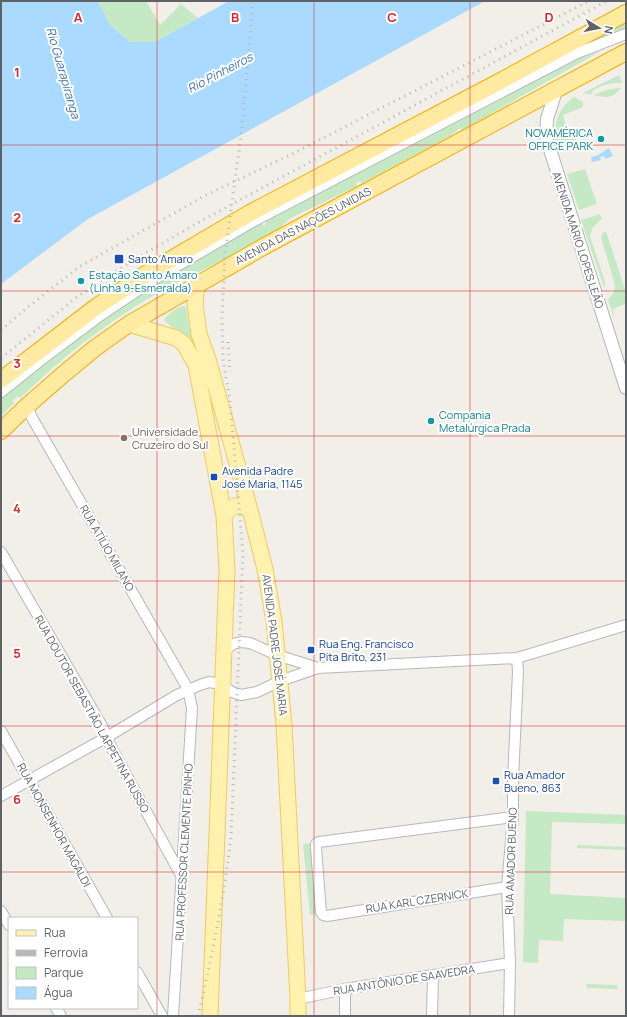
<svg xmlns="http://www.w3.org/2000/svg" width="627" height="1017" font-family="Manrope,sans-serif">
<rect width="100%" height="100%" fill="#f1efe8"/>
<!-- green -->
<path fill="#c5e8c5" d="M98,1H146L160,25L181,4L198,18L155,42H130L110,25Z
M626,18V30L562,54Z
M601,51L462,130L460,128L450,136L362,183L360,181L356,183L357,186L289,219L274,234L159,292C137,305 115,319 95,334C68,353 44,376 20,398L17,396L13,401L14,403L1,416V394L102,315L260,220L264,226L266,223L262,218L538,75L583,56Z
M619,75L622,83C611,82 601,86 592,91L591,95L583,93Z
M621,88C611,99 607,98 593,95L610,89Z
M574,97L583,102V106L581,108L563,115L566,127L559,131L556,130C554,118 564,104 574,97Z
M571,129L574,131L577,142L559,148L556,138L557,135Z
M585,169L597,204L579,210L567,174Z
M600,214L602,219L593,227L590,236L605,282V285L604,287L581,220Z
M606,231L626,293V307L625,304L613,309L614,318L608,299L614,292L615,285L601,237L602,234Z
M183,306L186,307L189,326L198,356L181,335L165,321V318C171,313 175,308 183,306Z
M526,811L626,815V824L552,822L550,894L626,898V921L564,919L563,941L539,940L538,963L523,962Z
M313,843L321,914L310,915L303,844Z
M577,845L626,847V850L577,848Z
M586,984L617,985V989L587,988Z"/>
<!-- water -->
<path fill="#aadaff" d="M1,1H98L110,25L130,42H155L229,1H485L88,219L1,284Z
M609,148L613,156L605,159L604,156L600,157L601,160L592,162L591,157L598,155Z"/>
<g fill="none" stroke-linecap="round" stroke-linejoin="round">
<!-- minor casing -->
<g stroke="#b5b8bc" stroke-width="12">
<path id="minor" d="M1,392L41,360L101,315L150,282L254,221L577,53L626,34
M28,405L31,416L188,689L192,708L173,1016
M1,552L102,726L112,749L182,877
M224,651L233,644L241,642L250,643L277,655L318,668
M1,731L107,918
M1,796L107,737L177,695L200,685L209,682L215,683L222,685L232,692L241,695L257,692L280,681L318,668L517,658L626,625
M507,887L327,916L323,915L321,912L316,848V844L319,842L513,817
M1,911L9,925
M137,972L162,1016
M298,999L345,989L510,963
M56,1008L61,1016
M345,1016V989
M432,1016L433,975
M509,1016L510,963L507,887L513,817V779L518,672L517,658"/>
</g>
<!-- tertiary casing -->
<g stroke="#b5b8bc" stroke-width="14">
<path id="tertiary" d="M556,91L547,119L546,137L626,388"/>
</g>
<!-- primary casing -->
<g stroke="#f2c960" stroke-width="17">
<path id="primary" d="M197,284L195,304L199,334L208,359L250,510L265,569L274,621L284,725L298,999V1016
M129,324L176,338L184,344L196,365L224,516L227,570L210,1016
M224,516C231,505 240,502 250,510"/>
</g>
<!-- trunk casing -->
<g stroke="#f9ab00" stroke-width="18">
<path id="trunk" d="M1,380L96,307L146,274L250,213L495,84L626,13
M1,431L28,405L66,372L95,348L129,324L263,247L626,52"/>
</g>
<!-- minor -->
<use href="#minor" stroke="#fff" stroke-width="10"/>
<!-- tertiary -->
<use href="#tertiary" stroke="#fff" stroke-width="12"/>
<!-- primary -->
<use href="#primary" stroke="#fff2af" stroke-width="15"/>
<!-- trunk -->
<use href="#trunk" stroke="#feeaa1" stroke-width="16"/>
<!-- rail -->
<path stroke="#b6b7b8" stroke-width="3" stroke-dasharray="1 5" stroke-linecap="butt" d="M1,330L28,307L79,267L206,195L292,154L589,1
M228,342L230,372
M1,358L77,297L137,258L201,221L607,1
M198,1016C212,957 224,897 231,837L243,553L230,400L223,361L222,318L225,255L242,128L253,1"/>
</g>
<!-- grid -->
<path fill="none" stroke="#d62828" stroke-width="1" stroke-opacity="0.55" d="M157,1V1016M314,1V1016M470,1V1016M1,145H626M1,291H626M1,436H626M1,581H626M1,726H626M1,872H626"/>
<!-- markers -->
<g fill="#0f9aa8" stroke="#fff" stroke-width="1.5">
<circle cx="601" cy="139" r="4"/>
<circle cx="81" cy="281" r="4"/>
<circle cx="431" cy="421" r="4"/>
</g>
<g fill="#1a4fb4" stroke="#fff" stroke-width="1.5">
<rect x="114" y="254" width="10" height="10" rx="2"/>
<rect x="210" y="473" width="8" height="8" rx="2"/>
<rect x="307" y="646" width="8" height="8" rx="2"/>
<rect x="492" y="777" width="8" height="8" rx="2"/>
</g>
<circle fill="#8d6e63" stroke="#fff" stroke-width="1.5" cx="124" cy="438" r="4"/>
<g text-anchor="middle" stroke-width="4" stroke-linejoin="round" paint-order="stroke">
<!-- culture labels -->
<g font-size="11" fill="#0d838f" stroke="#fff" text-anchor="start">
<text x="593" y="137" text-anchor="end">NOVAMÉRICA<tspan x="593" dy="13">OFFICE PARK</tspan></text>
<text x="89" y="279">Estação Santo Amaro<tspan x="89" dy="13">(Linha 9-Esmeralda)</tspan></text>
<text x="439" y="419">Compania<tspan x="439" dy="13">Metalúrgica Prada</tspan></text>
</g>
<!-- street labels -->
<g font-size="11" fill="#5f6368" stroke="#fff">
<text transform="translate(303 226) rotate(-28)" y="4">AVENIDA DAS NAÇÕES UNIDAS</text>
<text transform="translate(578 240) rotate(72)" y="4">AVENIDA MÁRIO LOPES LEÃO</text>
<text transform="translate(107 548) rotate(60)" y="4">RUA ATÍLIO MILANO</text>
<text transform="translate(275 645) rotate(83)" y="4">AVENIDA PADRE JOSÉ MARIA</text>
<text transform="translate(92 714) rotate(61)" y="4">RUA DOUTOR SEBASTIÃO LAPPETINA RUSSO</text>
<text transform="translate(54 825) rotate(61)" y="4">RUA MONSENHOR MAGALDI</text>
<text transform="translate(184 852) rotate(-87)" y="4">RUA PROFESSOR CLEMENTE PINHO</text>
<text transform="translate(511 861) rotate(-88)" y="4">RUA AMADOR BUENO</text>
<text transform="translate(417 901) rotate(-9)" y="4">RUA KARL CZERNICK</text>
<text transform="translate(404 980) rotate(-9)" y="4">RUA ANTÔNIO DE SAAVEDRA</text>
</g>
<!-- transit labels -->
<g font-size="11" fill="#164399" stroke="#fff" text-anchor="start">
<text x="128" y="263">Santo Amaro</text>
<text x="222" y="475">Avenida Padre<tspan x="222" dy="13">José Maria, 1145</tspan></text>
<text x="319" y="648">Rua Eng. Francisco<tspan x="319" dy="13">Pita Brito, 231</tspan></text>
<text x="504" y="779">Rua Amador<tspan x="504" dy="13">Bueno, 863</tspan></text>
</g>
<!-- education labels -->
<g font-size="11" fill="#785e54" stroke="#fff" text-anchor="start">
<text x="132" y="436">Universidade<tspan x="132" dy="13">Cruzeiro do Sul</tspan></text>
</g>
<!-- water labels -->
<g font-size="12" font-style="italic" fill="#4174aa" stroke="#fff">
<text transform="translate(63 73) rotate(74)" y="4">Rio Guarapiranga</text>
<text transform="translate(220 73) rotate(-28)" y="4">Rio Pinheiros</text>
</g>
</g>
<g font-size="13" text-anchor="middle" font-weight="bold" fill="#d62828" stroke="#fff" stroke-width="4" stroke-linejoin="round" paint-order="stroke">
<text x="78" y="22">A</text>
<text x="235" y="22">B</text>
<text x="392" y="22">C</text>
<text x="549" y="22">D</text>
<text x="17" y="77">1</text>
<text x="17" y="222">2</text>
<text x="17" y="368">3</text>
<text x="17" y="513">4</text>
<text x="17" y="658">5</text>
<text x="17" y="804">6</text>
</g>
<!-- border -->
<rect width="627" height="1017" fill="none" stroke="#5f6368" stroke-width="4"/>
<!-- legend -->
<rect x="8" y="917" width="130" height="92" fill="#ffffff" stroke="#bfc1c3"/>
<rect x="16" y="930" width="20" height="6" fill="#fff2af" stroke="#bfc1c3"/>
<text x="44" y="937" font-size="12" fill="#5f6368">Rua</text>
<rect x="16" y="950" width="20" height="6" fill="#b6b7b8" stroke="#bfc1c3"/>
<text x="44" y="957" font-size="12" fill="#5f6368">Ferrovia</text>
<rect x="16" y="967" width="20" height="12" fill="#c5e8c5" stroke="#bfc1c3"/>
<text x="44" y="977" font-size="12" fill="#5f6368">Parque</text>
<rect x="16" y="987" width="20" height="12" fill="#aadaff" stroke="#bfc1c3"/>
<text x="44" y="997" font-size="12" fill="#5f6368">Água</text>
<!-- north arrow -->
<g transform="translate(599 28) rotate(100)" stroke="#ffffff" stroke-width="3" paint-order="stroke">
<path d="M0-3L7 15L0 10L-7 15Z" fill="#5f6368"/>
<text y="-6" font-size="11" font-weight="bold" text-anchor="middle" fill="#5f6368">N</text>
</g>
</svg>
